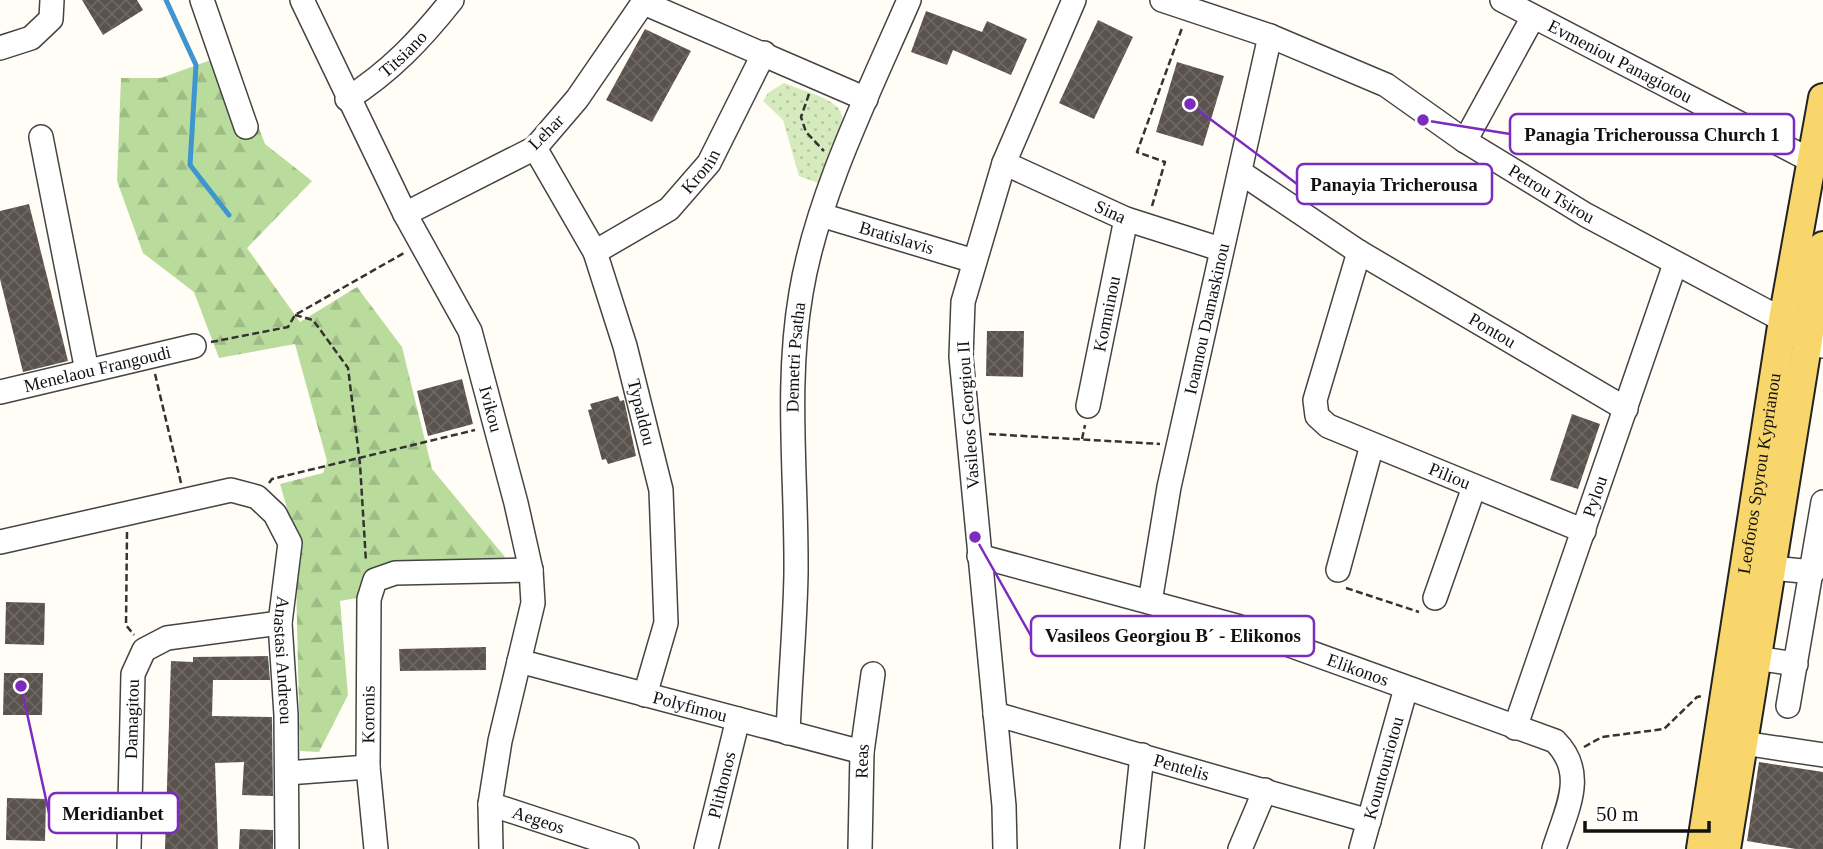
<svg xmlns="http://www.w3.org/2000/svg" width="1823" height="849" font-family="Georgia,serif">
<defs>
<pattern id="forest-firs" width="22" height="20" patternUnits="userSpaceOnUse" patternTransform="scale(1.75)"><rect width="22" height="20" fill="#b9dc9c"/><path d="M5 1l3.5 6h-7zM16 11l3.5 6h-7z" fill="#9ebc85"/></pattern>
<pattern id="park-dots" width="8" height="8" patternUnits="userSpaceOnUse" patternTransform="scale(1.75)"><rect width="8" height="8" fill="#d5ebbd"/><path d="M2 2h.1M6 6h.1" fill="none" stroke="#b6c8a1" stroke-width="1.8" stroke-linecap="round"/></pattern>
<pattern id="building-cross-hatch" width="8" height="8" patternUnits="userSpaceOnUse" patternTransform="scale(1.75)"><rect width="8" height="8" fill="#5a524d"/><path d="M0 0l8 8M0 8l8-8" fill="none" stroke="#6d6662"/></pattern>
</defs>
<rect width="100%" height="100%" fill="#fffdf5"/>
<!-- forest -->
<path fill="url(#forest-firs)" d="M230,53L265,144L312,181L247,248L300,322L357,287L402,347L432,469L505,557L498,566L392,565L362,597L340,601L348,695L319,752L300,751L295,536L280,484L323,473L327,461L295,344L219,358L194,292L143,253L117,181L121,78H161Z"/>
<!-- park -->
<path fill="url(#park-dots)" d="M784,83C800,90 824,95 836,106C855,122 829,166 821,184L799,176L783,120L763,101L768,93Z"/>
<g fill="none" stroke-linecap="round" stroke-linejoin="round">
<!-- stream -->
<path stroke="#3f96cf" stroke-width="5" d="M166,0L196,65L190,165L229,215"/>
</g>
<!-- building -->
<path fill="url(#building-cross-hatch)" d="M82,0H137L143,10L103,35Z
M926,11L982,32L987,21L1027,39L1011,75L953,50L947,65L911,52Z
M1098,20L1133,37L1094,119L1059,103Z
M645,29L691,51L652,122L606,100Z
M1177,62L1224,76L1203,146L1156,132Z
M29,204L68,361L23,372L0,279V211Z
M987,331H1024L1023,377L986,376Z
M462,379L473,424L428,436L417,391Z
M618,396L620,401L624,400L636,456L608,464L606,459L602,460L588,410L592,409L590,404Z
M1572,414L1600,424L1578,489L1550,480Z
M6,602L45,603L44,645L5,644Z
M486,647V670L400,671L399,649Z
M268,656L270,680H213L212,716L272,717L273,796L242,795L244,762L215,763L218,849H165L171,661L193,662V657Z
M4,673H43L42,715H3Z
M1759,762L1823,772V849H1796L1747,841Z
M7,798L46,799L45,841L6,840Z
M240,829L273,830V849H239Z"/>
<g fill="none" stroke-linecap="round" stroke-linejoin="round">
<!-- minor casing -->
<g stroke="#444" stroke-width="26">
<g id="minor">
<path d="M202,0L246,127"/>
<path id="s1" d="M302,0L405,214L470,331L516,503L531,570L533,603L500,741L490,804L491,849"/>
<path id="s2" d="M1162,0L1270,36L1386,85L1465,141L1586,215L1783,320L1808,340L1823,346"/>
<path id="s3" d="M1502,0L1812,161"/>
<path d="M644,3L866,99"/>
<path d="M0,48L31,38L51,19L52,0"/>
<path id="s4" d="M347,99C390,72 421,39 452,0"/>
<path d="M41,137L87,371"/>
<path d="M1465,141L1533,17"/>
<path id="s5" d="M535,148L595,252L625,346L661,490L666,623L645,695"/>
<path id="s6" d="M1004,163L1126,219L1220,249"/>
<path id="s7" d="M1240,172L1359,252L1626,409"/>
<path d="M405,214L535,148L577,99L645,0"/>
<path id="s8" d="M821,215L974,261"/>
<path id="s9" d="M595,252L669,209L709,163L764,53"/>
<path id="s10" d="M1359,252L1315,400L1317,416L1328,426L1584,531"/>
<path id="s11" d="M0,392L194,346"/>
<path id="s12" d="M1088,406L1126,219"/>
<path id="s13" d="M0,542L231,490L257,497L275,514L290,543L280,623L286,715L287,849"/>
<path id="s14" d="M979,556L1237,626L1555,741C1588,774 1566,810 1554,849"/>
<path d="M1771,568L1813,572"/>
<path d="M1338,570L1372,445"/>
<path d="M1435,598L1474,487"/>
<path id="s15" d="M1150,602L1169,487L1270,36"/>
<path d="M1755,658L1796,664"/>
<path id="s16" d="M519,661L862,752"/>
<path d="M1788,706L1823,502"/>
<path id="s17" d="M995,714L1369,821"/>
<path id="s18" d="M1515,728L1675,264"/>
<path id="s19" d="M788,733C790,680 795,627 796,574C797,480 785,386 801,293C817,196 870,90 909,0"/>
<path d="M1743,743L1823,755"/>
<path d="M287,773L368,767"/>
<path id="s20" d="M490,804L627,849"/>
<path id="s21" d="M129,849L133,674L144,650L167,638L280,623"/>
<path id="s22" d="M376,849L368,767L369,599L375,580L395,573L531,570"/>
<path id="s23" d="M706,849L738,719"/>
<path id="s24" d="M860,849L862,752L873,674"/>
<path d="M1005,849L1004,806L961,357L963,302L1004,163L1074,0"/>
<path d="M1132,849L1142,755"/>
<path d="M1240,849L1265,790"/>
<path id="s25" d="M1361,849L1406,688"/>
</g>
</g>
<!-- major casing -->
<g stroke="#222" stroke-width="32">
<g id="major">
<path id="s26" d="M1701,849L1783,320L1823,98"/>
<path d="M1726,849L1823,246"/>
</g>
</g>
<!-- path -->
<path stroke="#333" stroke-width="2.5" stroke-dasharray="7 3.5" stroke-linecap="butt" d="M809,94L801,117L806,132L824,151
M1152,206L1165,162L1137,152L1182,28
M295,315L313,320L348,368L360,464L366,562
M211,342L288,327L295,315L404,253
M155,374L181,483
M989,434L1160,444
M1082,439L1085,425
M269,483L272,479L475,430
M127,532L126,625L134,635
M1346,588L1419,612
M1584,747L1602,737L1664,729L1697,697L1702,696"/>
<!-- minor -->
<use href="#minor" stroke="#fff" stroke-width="23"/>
<!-- major -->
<use href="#major" stroke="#f9d66b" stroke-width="28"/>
</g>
<g text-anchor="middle" stroke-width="7" stroke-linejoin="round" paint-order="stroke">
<!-- street labels -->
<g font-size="18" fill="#111" stroke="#fff">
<text dy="6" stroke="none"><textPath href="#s4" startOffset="72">Titsiano</textPath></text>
<text dy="6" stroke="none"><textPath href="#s3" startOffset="133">Evmeniou Panagiotou</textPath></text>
<text transform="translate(546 132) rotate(-45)" y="6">Lehar</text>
<text dy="6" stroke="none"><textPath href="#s9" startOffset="135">Kronin</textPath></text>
<text dy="6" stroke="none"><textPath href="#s2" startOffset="438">Petrou Tsirou</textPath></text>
<text dy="6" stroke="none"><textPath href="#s6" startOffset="117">Sina</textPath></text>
<text dy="6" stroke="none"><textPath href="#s8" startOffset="79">Bratislavis</textPath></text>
<text dy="6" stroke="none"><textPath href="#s12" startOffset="94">Komninou</textPath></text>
<text dy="6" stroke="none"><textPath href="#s15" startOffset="289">Ioannou Damaskinou</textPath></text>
<text dy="6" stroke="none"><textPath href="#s7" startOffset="298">Pontou</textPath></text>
<text dy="6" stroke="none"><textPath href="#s19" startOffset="376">Demetri Psatha</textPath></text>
<text dy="6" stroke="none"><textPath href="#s11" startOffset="100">Menelaou Frangoudi</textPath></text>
<text dy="6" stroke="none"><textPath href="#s1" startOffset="452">Ivikou</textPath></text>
<text dy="6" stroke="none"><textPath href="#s5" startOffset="287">Typaldou</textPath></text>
<text transform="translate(968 415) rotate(-94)" y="6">Vasileos Georgiou II</text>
<text dy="6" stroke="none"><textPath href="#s26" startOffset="380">Leoforos Spyrou Kyprianou</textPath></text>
<text dy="6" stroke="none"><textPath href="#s10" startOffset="317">Piliou</textPath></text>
<text dy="6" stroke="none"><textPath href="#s18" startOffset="245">Pylou</textPath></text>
<text dy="6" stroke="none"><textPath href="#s13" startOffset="439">Anastasi Andreou</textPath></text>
<text dy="6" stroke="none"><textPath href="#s14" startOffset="396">Elikonos</textPath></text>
<text dy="6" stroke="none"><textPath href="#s16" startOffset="177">Polyfimou</textPath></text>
<text dy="6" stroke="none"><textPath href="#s22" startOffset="135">Koronis</textPath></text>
<text dy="6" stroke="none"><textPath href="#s21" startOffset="130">Damagitou</textPath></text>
<text dy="6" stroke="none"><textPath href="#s24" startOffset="88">Reas</textPath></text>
<text dy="6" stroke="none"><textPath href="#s17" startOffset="194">Pentelis</textPath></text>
<text dy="6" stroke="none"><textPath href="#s25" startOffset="84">Kountouriotou</textPath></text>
<text dy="6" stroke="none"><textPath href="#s23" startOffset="66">Plithonos</textPath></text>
<text dy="6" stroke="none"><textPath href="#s20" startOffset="51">Aegeos</textPath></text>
</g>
</g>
<!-- callouts -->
<path fill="none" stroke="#7b2cbf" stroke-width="2.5" d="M1423 120L1510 134M1190 104L1297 184M975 537L1031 636M21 686L49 813"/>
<g fill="#7b2cbf" stroke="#fff" stroke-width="2.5">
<circle cx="1423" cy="120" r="7"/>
<circle cx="1190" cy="104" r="7"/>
<circle cx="975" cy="537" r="7"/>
<circle cx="21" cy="686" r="7"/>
</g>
<g fill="#fff" stroke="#7b2cbf" stroke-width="2.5">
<rect x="1510" y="114" width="284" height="40" rx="7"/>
<rect x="1297" y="164" width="195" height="40" rx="7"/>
<rect x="1031" y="616" width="283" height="40" rx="7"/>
<rect x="49" y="793" width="129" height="40" rx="7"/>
</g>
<g font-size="19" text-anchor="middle" font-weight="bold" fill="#111">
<text x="1652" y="141">Panagia Tricheroussa Church 1</text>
<text x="1394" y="191">Panayia Tricherousa</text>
<text x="1173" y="642">Vasileos Georgiou B´ - Elikonos</text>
<text x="113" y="820">Meridianbet</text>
</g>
<!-- scale -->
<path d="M1585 821v10h124v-10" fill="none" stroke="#111111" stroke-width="3.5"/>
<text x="1596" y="821" font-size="21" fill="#111111" stroke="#ffffff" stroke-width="5" paint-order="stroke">50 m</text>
</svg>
